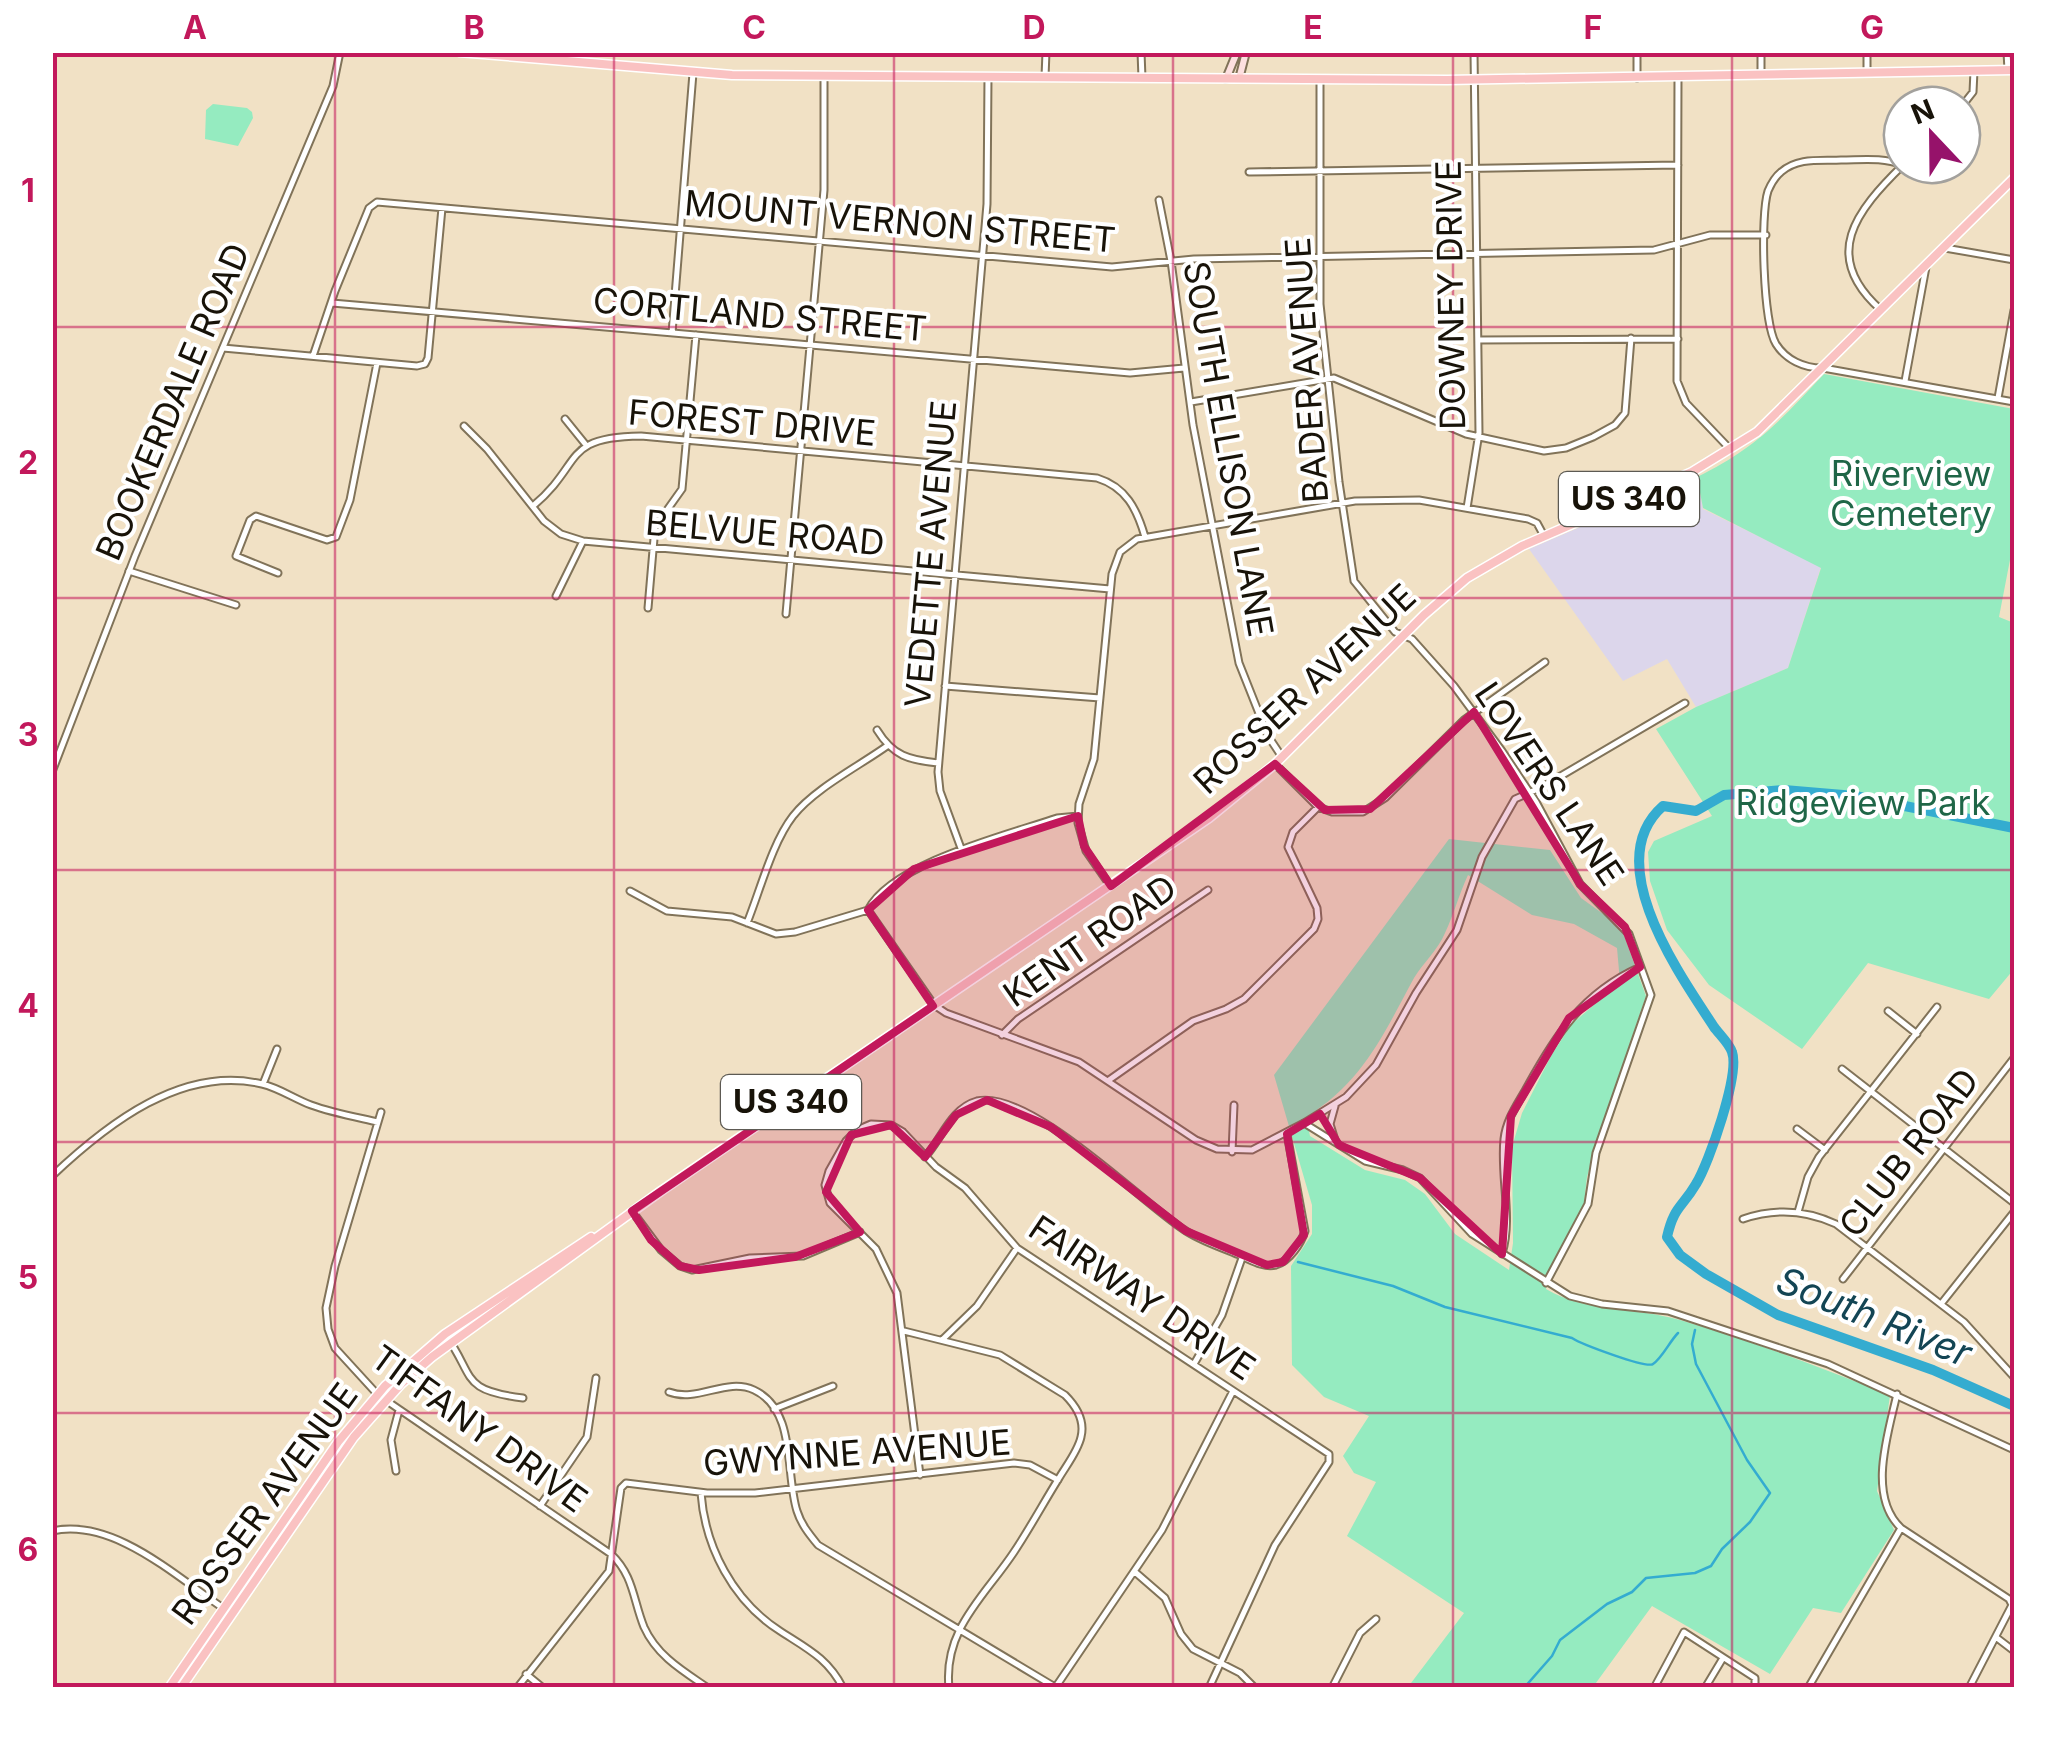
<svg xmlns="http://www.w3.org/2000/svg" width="2067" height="1740" font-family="Inter,sans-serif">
<rect width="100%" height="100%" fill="#f1e1c5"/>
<!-- education -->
<path fill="#dcd6eb" d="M1697,477L1703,509L1821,567L1788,668L1696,707L1667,659L1623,681L1529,549Z"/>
<!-- green -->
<path fill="#95ebc0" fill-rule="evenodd" d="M213,104L247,108L252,112L253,118L238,146L205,139L206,110Z
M1824,374L2014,409V539L1999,617L2014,623V969L1989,999L1868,963L1802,1049L1709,985L1667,930L1650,881L1648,852L1654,841L1712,816L1656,729L1696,707L1788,668L1821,568L1703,508L1697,477C1756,448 1780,421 1824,374Z
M1449,839L1550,850L1581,898L1613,921L1624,935L1646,996L1601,1128L1587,1177L1584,1203L1547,1274L1546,1289C1587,1313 1635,1307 1680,1320C1751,1340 1821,1368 1890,1395L1877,1491L1894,1530L1841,1613L1813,1608L1770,1674L1652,1606L1593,1687H1408L1464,1613L1347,1536L1376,1482L1354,1473L1343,1456L1369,1416L1324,1397L1292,1365L1291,1266L1312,1234V1205L1274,1075ZM1468,875L1532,915L1574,924L1617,948L1620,982L1572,1024L1552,1054L1522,1113L1512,1147L1513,1243L1509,1270L1455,1234L1425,1194L1405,1180L1365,1170L1310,1136L1306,1117C1363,1082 1383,1035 1414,978C1423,963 1438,950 1445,933C1454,914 1459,894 1468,875Z"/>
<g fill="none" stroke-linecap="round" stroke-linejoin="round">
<!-- stream -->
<path stroke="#34acd0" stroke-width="2.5" d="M1298,1262L1393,1286L1445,1307L1572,1338C1581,1344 1647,1369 1653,1364C1662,1358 1670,1341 1678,1333
M1524,1688L1552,1656L1560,1640L1607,1604L1632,1592L1646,1578L1695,1573L1711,1566L1722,1549L1750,1522L1770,1493L1747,1460L1696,1364L1692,1344L1695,1330"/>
<!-- river -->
<path stroke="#34acd0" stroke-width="10" d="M2014,828L1855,796L1784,790L1724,795L1696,811L1663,806C1599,862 1680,975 1714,1027C1719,1034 1729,1043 1732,1052C1740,1074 1709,1163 1696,1184C1682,1208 1674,1206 1667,1237L1680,1255L1706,1274L1778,1315L1933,1370L2014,1406"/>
<!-- minor casing -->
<g stroke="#817359" stroke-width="9">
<path id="minor" d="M1141,52L1142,78
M1637,52V78
M1761,52V75
M2007,52L2008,70
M1867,73V52
M1045,77L1046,52
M1678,77L1677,381L1686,403L1729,448
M1320,80V304L1339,482L1354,581L1395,632L1412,639L1454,686L1502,751L1536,802L1580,884L1629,934L1651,995L1596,1153L1588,1204L1546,1283
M1962,106L1973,92L1974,71
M1249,172L1678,165
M1159,200L1171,261L1193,425L1239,663L1268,736L1282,757
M1945,248L2014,260
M332,303L1130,373L1184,368
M1881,310C1820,256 1856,211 1903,165
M672,333L693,73
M1479,340L1678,339
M223,348L417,366L425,364L428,358L442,208
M313,356L335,291L369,208L377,202L1112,267L1194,259L1654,250L1710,235H1766
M1822,368C1804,368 1786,360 1776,344C1763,323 1760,215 1768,191C1771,184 1776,176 1781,172C1798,157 1821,161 1841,160C1861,160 1883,157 1902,165
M1905,381L1926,267
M1998,398L2014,310
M1191,402L1334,378L1466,434L1544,451L1566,448L1593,437L1615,425L1625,413L1631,338
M565,419L586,445
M464,426L487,449L544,521L561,534L583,541L1110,589
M533,506C584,463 561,437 641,436L1097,478C1126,487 1137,509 1145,537
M1467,508L1479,433L1474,52
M129,571L236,605
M278,573L236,556L250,520L256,516L327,540L336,537L350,500L377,363
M556,596L583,541
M648,608L655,527L682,489L696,335
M786,614L824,190V76
M945,686L1100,698
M877,730C893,756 909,760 938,763
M1276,765L1318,807L1332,812H1363L1385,798L1464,720L1545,662
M962,851L940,791L938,772L987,204L988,77
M1109,884L1086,851L1078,823L1079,804L1094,759L1112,574L1120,552L1137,539L1355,501L1419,500L1528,519L1537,523L1544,536
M630,891L667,911L732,917L776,934L795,932L868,910C892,863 1007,835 1057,818L1078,816
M868,910L934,1005
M747,923C760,891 772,843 793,816C814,789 859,766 887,746
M1888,1011L1917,1034
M1002,1035L1018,1019L1208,890
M1842,1069L2014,1203
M1109,1080L1193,1021L1226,1009L1244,999L1314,929L1318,919L1317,908L1288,847L1293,832L1318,807
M263,1084L277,1049
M1304,1123L1346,1097L1376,1065L1416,993L1457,930L1482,857L1515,799L1542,787L1685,703
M1797,1129L1825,1150
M1232,1152L1234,1105
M925,1157C941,1140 951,1108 977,1101C1029,1089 1139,1200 1183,1229C1200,1241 1221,1247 1239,1255C1251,1260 1263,1268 1276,1265C1290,1261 1301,1243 1305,1231L1287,1134
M52,1176C107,1124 182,1065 262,1084C279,1088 295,1099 311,1105C333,1113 356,1117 378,1122
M632,1211L661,1250L680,1266L692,1270L750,1258L803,1256L860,1232
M1798,1212L1808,1177L1819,1157L1937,1007
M1743,1219C1775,1208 1806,1210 1836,1224L1964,1322L2014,1377
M1502,1254C1513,1216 1500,1178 1504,1139C1506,1120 1517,1105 1526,1089C1555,1036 1582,993 1640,967
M1843,1279L2014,1058
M1941,1304L2014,1212
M904,1331L1000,1355L1065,1395C1076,1406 1085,1421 1081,1437C1078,1451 1066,1466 1059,1478C1044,1502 1030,1528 1014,1552C985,1596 943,1629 949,1688
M445,1334C476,1377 459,1390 523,1398
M942,1340L977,1306L1017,1248
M1194,1364L1222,1315L1242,1258
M669,1392C698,1403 726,1377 754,1390C797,1410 785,1474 797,1511C801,1524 809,1534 818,1545L1055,1687
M1897,1394C1888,1434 1867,1496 1901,1528L2009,1599L2012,1605L1969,1688
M378,1395L335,1348L328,1329L326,1308L335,1266L381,1112
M387,1401L611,1554C634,1576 633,1600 644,1627C657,1656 683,1671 708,1688
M774,1409L833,1386
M396,1471L391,1440L399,1410
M920,1475L897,1293L876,1249L830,1203L825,1185L829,1171L846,1141L857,1130L871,1124L891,1125L903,1132L936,1167L965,1188L1017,1248L1329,1454V1462L1275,1545L1209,1688
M701,1493C705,1547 733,1601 780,1631C806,1648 828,1658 843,1688
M540,1506L587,1437L596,1378
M52,1531C116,1517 180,1581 232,1614
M1135,1572L1165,1598L1181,1634L1193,1649L1240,1673L1255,1688
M1997,1638L2014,1651
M526,1674L543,1688
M517,1688L609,1571L621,1488L626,1483L707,1493H755L1014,1463L1030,1465L1058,1480
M1055,1688L1162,1530L1233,1391
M1332,1688L1360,1633L1376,1619
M1654,1688L1684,1632L1755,1678V1688
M1705,1688L1723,1658
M1808,1688L1901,1528"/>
</g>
<!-- tertiary casing -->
<g stroke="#817359" stroke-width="9">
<path id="tertiary" d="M1823,368L2014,402
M52,772L135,556L333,86L340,52
M934,1005L946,1013L1079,1062L1196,1140L1217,1149L1252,1150L1304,1123L1365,1161L1403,1170L1420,1178L1472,1234L1570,1296L1602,1304L1668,1311L1828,1364L2014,1450
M1335,1106L1330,1124L1335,1140"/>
</g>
<!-- secondary casing -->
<g stroke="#817359" stroke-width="10">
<path id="secondary" d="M1226,79L1237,52
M1239,79L1246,52"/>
</g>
<!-- primary casing -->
<g stroke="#fff" stroke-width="11">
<path id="primary" d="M459,52L732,75L1447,80L2014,70
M169,1688L338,1442L385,1386L445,1334L591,1237
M181,1688L354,1437L401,1384L432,1357L661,1191L1209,818L1275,764L1424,615L1467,578L1522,546L1692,472L1757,432L2014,178"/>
</g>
<!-- minor -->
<use href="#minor" stroke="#fff" stroke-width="5"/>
<!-- tertiary -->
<use href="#tertiary" stroke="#fff" stroke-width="5"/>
<!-- secondary -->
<use href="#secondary" stroke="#fde0e0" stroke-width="6"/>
<!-- primary -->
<use href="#primary" stroke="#fac2c2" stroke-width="8"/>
</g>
<!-- marked area -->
<path fill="#c2185b" fill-opacity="0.2" stroke="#c2185b" stroke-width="8" stroke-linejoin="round" d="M1474,712L1580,884L1625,927L1640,967L1569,1018L1511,1116L1502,1254L1420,1178L1339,1145L1320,1114L1287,1134L1304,1235L1283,1262L1267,1265L1186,1231L1051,1127L987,1100L956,1115L925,1157L891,1125L851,1135L826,1192L860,1232L795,1257L699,1270L680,1266L651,1240L632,1211L933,1006L868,910L914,869L1078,816L1084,846L1111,886L1275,764L1325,810L1370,809Z"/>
<!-- grid -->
<path fill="none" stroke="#c2185b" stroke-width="2.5" stroke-opacity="0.55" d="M335,52V1688M614,52V1688M894,52V1688M1173,52V1688M1453,52V1688M1732,52V1688M52,327H2014M52,598H2014M52,870H2014M52,1142H2014M52,1413H2014"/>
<g text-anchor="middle" stroke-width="8" stroke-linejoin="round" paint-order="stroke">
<!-- shield labels -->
<g fill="#fff" stroke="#5d5a53" stroke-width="2.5">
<rect x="1559" y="472" width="140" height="54" rx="8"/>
<rect x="721" y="1075" width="140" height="54" rx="8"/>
</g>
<g font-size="32" font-weight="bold" fill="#181309">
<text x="1629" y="510">US 340</text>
<text x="791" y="1113">US 340</text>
</g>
<!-- street labels -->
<g font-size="35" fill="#181309" stroke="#fff">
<text transform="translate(900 222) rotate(5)" y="12">MOUNT VERNON STREET</text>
<text transform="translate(1451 295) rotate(-91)" y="12">DOWNEY DRIVE</text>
<text transform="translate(760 315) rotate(5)" y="12">CORTLAND STREET</text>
<text transform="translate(1307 370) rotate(-94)" y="12">BADER AVENUE</text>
<text transform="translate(173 402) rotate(-67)" y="12">BOOKERDALE ROAD</text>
<text transform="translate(752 423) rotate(5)" y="12">FOREST DRIVE</text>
<text transform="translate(1228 449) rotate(80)" y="12">SOUTH ELLISON LANE</text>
<text transform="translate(765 533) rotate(5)" y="12">BELVUE ROAD</text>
<text transform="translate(931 554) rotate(-85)" y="12">VEDETTE AVENUE</text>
<text transform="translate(1305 689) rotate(-43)" y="12">ROSSER AVENUE</text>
<text transform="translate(1549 784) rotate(56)" y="12">LOVERS LANE</text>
<text transform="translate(1090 941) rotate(-35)" y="12">KENT ROAD</text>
<text transform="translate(1909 1153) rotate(-52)" y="12">CLUB ROAD</text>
<text transform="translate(1142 1298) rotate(34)" y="12">FAIRWAY DRIVE</text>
<text transform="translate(479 1429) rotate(36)" y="12">TIFFANY DRIVE</text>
<text transform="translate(857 1453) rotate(-4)" y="12">GWYNNE AVENUE</text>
<text transform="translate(265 1504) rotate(-54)" y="12">ROSSER AVENUE</text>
</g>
<!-- park labels -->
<g font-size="35" fill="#1f6647" stroke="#fff">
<text x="1911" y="486">Riverview<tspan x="1911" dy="40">Cemetery</tspan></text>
<text x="1863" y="815">Ridgeview Park</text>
</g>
<!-- water labels -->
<g font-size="38" font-style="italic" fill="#134554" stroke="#fff">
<text transform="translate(1874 1317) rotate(22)" y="13">South River</text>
</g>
</g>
<!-- border -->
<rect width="2067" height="1740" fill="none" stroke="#ffffff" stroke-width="110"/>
<!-- north arrow -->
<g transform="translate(1932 135) rotate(338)"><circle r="48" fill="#ffffff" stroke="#a3a19d" stroke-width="2.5"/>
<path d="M0-8L18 38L0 25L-18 38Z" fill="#96126a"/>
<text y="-15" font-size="28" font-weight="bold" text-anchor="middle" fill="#181309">N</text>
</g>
<rect x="55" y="55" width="1957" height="1630" fill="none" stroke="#c2185b" stroke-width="4"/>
<g font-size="32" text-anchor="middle" font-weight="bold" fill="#c2185b">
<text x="195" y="39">A</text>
<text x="474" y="39">B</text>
<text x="754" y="39">C</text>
<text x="1034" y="39">D</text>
<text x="1313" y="39">E</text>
<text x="1593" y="39">F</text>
<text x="1872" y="39">G</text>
<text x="28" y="202">1</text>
<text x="28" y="474">2</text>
<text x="28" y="746">3</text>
<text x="28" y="1017">4</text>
<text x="28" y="1289">5</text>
<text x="28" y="1561">6</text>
</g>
</svg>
